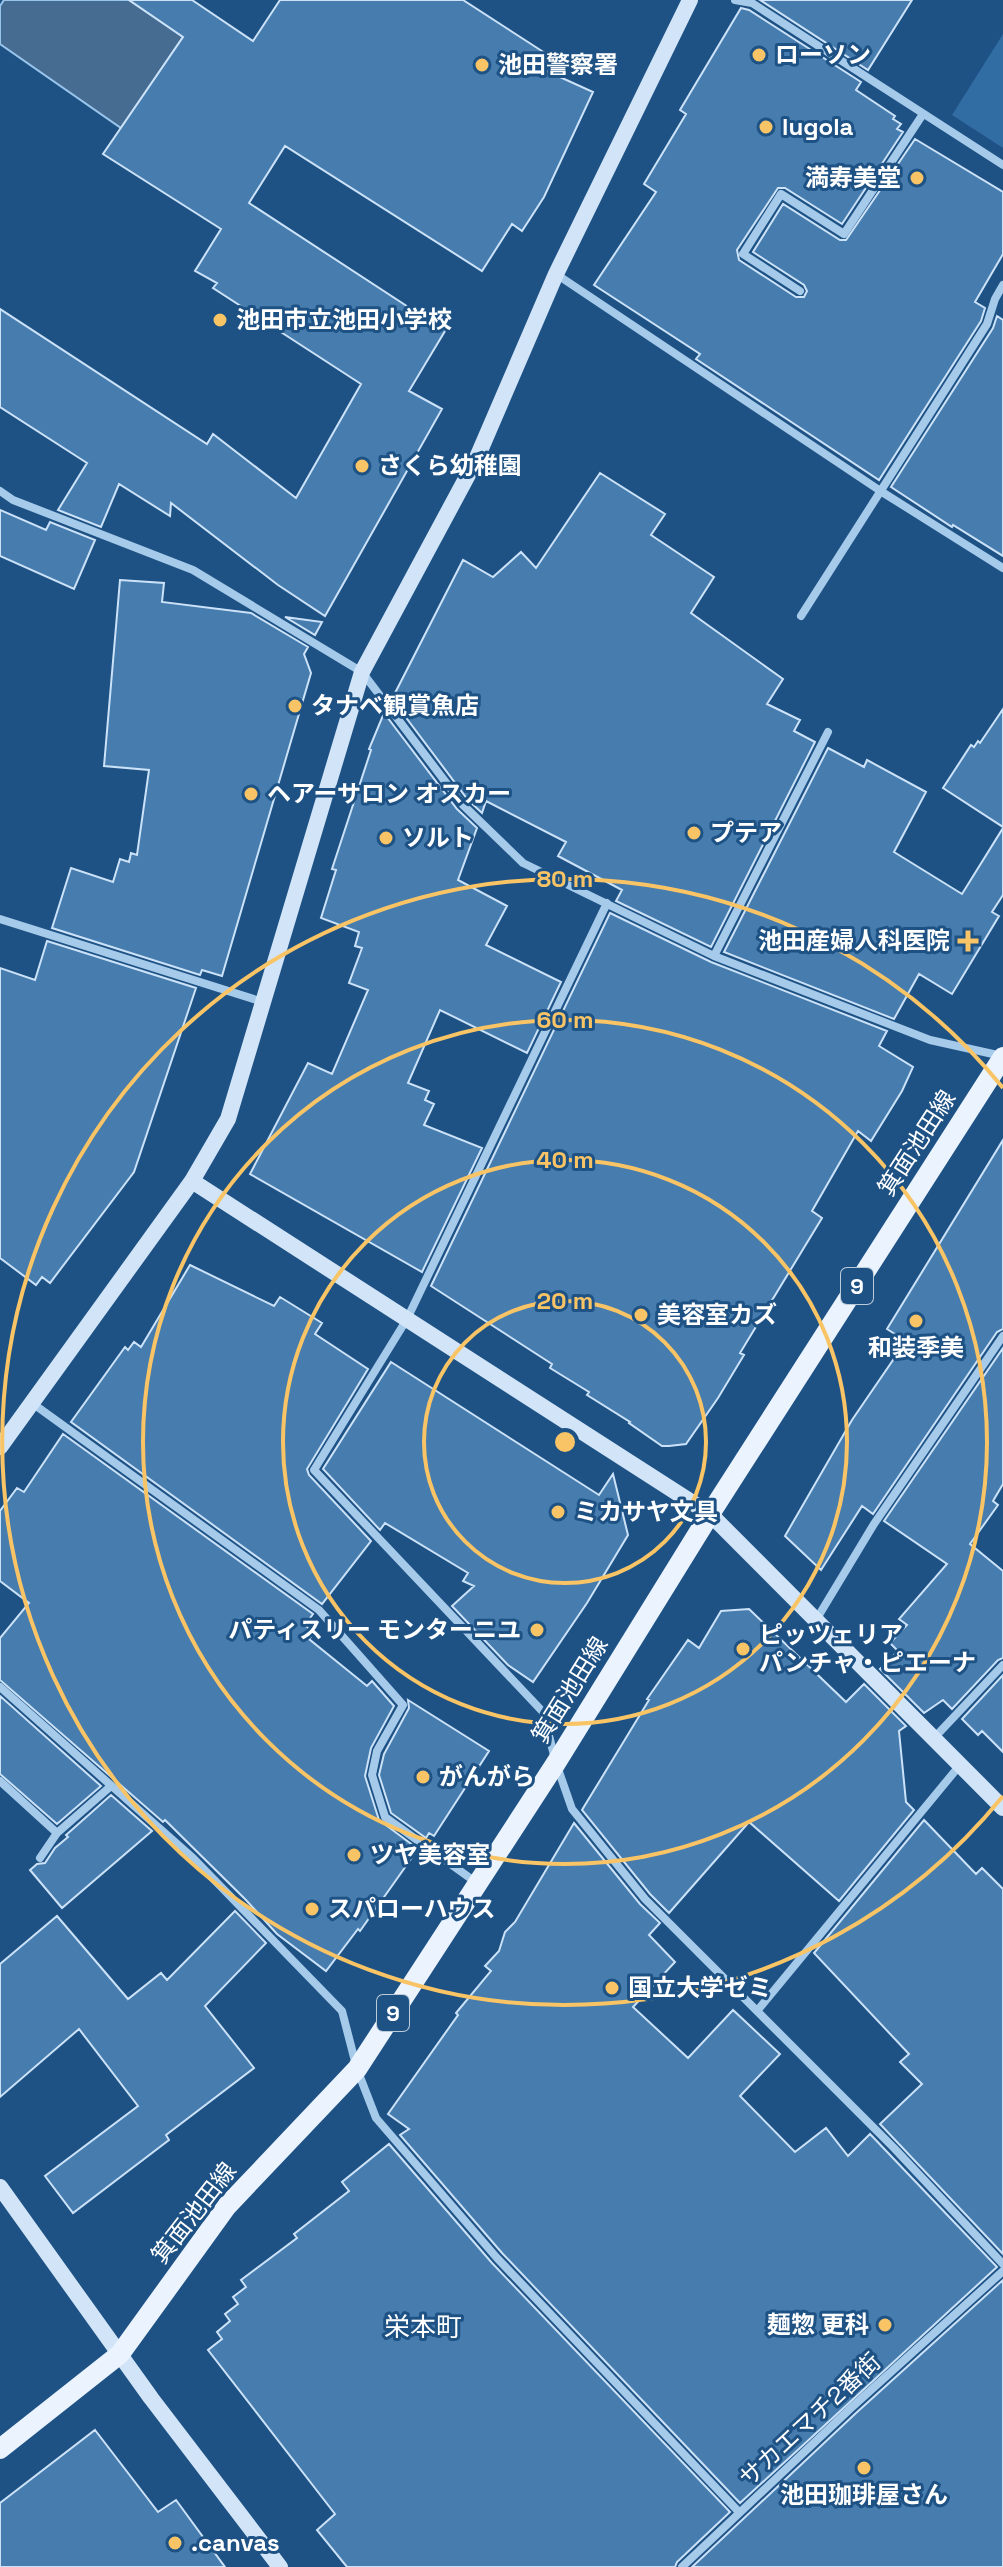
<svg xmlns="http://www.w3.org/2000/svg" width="1003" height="2567" font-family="'Space Grotesk','Noto Sans JP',sans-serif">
<rect width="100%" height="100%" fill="#1e5285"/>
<!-- green -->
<path fill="#316ca3" d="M1003,34V148L952,115Z"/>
<!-- water -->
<path fill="#476c91" stroke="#99c5ec" stroke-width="2" d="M4,0H129L183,37L121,128L0,44V6Z"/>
<!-- building -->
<path fill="#467cae" stroke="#cbe2f8" stroke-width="2" d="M129,0H192L253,41L280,0H463L548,55L540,68L593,92L544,197L522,231L512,224L482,271L285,146L249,203L445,331L409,391L442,409L325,616L278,585L171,503L170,516L119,484L101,527L58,510L87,463L0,407V309L207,444L213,434L296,498L361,384L213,288L217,283L195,271L221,229L103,154L183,37Z
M760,0H912L868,70Z
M741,8L749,10L861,82L856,90L895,116L893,119L901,124L897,129L903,132L842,224L785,188H778L737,250L739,260L796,297H804L807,291L804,285L753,252L783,204L840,240H846L915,139L1003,192V254L975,302L985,308L981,321L879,480L696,359L700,354L594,285L656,192L644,184L686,114L680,110Z
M997,316L1003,320V556L953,525L952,527L891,487L993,328Z
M600,473L665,514L651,535L714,577L691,613L783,679L767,704L800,720L794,731L815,742L711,947L616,901L622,890L558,856L566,842L486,801L482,813L468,800L392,699L463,560L493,577L521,552L536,568Z
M0,510L46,530L50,522L95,540L74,589L0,556Z
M120,580L164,583L162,602L251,613L308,647L304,654L311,673L222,976L202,970L200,975L52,928L71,868L113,882L120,859L129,862L131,853L137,855L149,770L104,766Z
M285,617L322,622L315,635Z
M1003,709V827L943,788L971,745L974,747L978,741L980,743Z
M384,713L457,809L477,828L458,880L507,906L486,945L561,982L527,1053L440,1010L408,1083L429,1091L425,1100L434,1104L424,1125L482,1148L422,1272L250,1174L308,1063L332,1074L368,990L349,983L362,948L355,946L359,932L321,918L336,870L332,869L371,750L369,749Z
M828,748L864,767L867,760L926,792L894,852L962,894L1003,828V895L992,912L999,916L952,994L919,974L894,1019L724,952Z
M610,913L711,962L887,1031L879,1046L913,1067L902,1091L871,1141L858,1131L812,1211L822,1218L740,1353L744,1355L718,1398L686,1444L669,1446H662L629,1423L630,1422L587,1395L589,1392L550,1368L552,1364L431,1286Z
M47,941L196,988L134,1172L50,1283L42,1277L36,1285L0,1258V968L35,980Z
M1003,1140V1329L997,1332L873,1514L862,1506L821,1570L785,1536L852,1420L906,1341L887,1329Z
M190,1265L274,1306L280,1297L322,1323L315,1334L368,1369L307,1469L309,1475L371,1541L322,1604L71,1422L125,1347L128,1350L134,1342L141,1347Z
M1003,1348V1484L993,1501L998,1505L970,1544L1003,1571V1658L998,1660L952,1709L943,1700L924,1713L880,1669L898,1651L890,1643L907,1625L899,1619L947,1564L884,1521Z
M391,1362L599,1495L613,1474L628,1535L587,1603L533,1682L508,1665L452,1606L474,1586L463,1581L468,1573L385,1523L380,1530L323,1469Z
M63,1434L313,1614L305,1625L314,1633L309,1639L367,1686L372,1681L394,1706L371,1748L365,1776L379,1820L418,1849L360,1931L358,1929L326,1971L277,1934L246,1900L165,1820L163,1822L0,1680V1638L29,1603L0,1581V1511L17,1488L24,1492Z
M749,1609L846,1702L864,1684L906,1726L899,1731L906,1802L914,1810L839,1901L749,1822L669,1913L650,1894L582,1810L649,1700L647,1699L688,1640L699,1648L721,1611Z
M1003,1675V1752L982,1731L978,1735L962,1719Z
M0,1696L101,1786L57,1824L0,1774Z
M408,1700L489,1751L434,1836L429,1833L426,1838L391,1813L379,1775L384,1754L409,1708Z
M111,1795L152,1831L62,1908L30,1870L37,1864L45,1863L55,1848L68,1837L66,1835Z
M924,1820L976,1874L982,1868L1003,1889V2254L880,2124L922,2084L900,2062L909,2054L814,1953Z
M574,1823L640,1904L660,1923L649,1935L675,1962L633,2007L688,2058L733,2010L780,2054L740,2096L795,2152L826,2128L848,2156L870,2134L997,2267L740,2503L502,2253L400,2135L409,2129L388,2114L458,2015L456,2013L491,1971L485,1966L499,1951L505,1932L515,1922Z
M235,1911L266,1943L205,2006L254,2068L166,2135L169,2140L73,2213L45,2176L138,2106L79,2029L0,2097V1964L57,1916L128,1999L161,1973L167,1980Z
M389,2144L492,2263L730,2512L677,2562L675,2567H347L317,2530L335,2514L208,2350L222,2339L217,2332L230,2321L225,2314L238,2304L233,2297L246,2287L241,2280L297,2238L294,2234L349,2191L342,2182Z
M1003,2280V2567H692L856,2413Z
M95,2430L158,2512L176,2500L225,2567H0V2503Z"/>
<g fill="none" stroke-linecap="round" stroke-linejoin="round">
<!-- street -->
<path stroke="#a6caea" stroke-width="8" d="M735,0L752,3L1003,165
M556,274L882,492L1003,568
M800,291L743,254L781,194L844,234L923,114
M0,491L13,500L193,570L362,672L463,805L523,863L714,956L930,1040L1002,1056
M801,616L987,324L995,299L1003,285
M607,903L407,1319L314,1470L543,1712L556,1763L572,1809L645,1899L894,2148L1003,2264
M0,919L263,1002
M714,956L828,732
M32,1403L319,1610L403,1705L377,1751L372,1775L385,1817L477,1883
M816,1620L874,1524L1003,1336
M0,1687L193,1858L342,2011L357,2069L376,2118L497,2258L739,2512
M935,1737L1003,1665
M0,1781L57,1833
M40,1858L57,1833L111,1786
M757,2011L960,1765
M682,2567L851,2408L1003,2271"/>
<!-- secondary -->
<path stroke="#d2e5f8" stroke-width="16" d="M192,1181L710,1514L1003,1808
M0,1447L192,1181L228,1119L362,672L476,460L556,274L690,0
M0,2187L151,2398L280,2567"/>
<!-- primary -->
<path stroke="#eaf3fe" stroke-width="20" d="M0,2449L120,2354L227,2206L357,2069L556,1763L710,1514L1003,1057"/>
</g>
<!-- distance rings -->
<g fill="none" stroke="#f9c465" stroke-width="4">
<circle cx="565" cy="1442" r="141"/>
<circle cx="565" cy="1442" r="282"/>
<circle cx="565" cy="1442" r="422"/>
<path d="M1003 1796A563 563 0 1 1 1003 1088"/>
</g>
<!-- markers -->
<g fill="#f9c465" stroke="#1e5285" stroke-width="3">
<circle cx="759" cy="55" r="8"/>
<circle cx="482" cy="65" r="8"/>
<circle cx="766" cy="127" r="8"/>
<circle cx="917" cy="178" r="8"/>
<circle cx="220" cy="320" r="8"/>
<circle cx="362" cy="466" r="8"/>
<circle cx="295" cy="706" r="8"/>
<circle cx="251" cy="794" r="8"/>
<circle cx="694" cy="833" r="8"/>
<circle cx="386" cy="838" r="8"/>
<path d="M964 929h8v8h8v8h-8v8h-8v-8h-8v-8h8z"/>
<circle cx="641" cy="1315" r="8"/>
<circle cx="916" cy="1321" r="8"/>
<circle cx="558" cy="1512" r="8"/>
<circle cx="537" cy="1630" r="8"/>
<circle cx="743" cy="1649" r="8"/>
<circle cx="423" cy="1777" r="8"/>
<circle cx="354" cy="1855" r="8"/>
<circle cx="312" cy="1909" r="8"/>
<circle cx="612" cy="1988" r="8"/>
<circle cx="885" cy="2325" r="8"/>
<circle cx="864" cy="2468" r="8"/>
<circle cx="175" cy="2543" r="8"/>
</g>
<g text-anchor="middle" stroke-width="6" stroke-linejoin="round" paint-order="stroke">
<!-- shield labels -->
<g fill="#1e5285" stroke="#bccbda" stroke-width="2">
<rect x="841" y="1268" width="32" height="36" rx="6"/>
<rect x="377" y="1995" width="32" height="36" rx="6"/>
</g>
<g font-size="22" font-weight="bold" fill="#fff">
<text x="857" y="1294">9</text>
<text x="393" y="2021">9</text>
</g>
<!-- poi labels -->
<g font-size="24" font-weight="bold" fill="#fff" stroke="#1e5285" text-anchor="start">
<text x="775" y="63">ローソン</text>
<text x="498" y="73">池田警察署</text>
<text x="782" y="135">lugola</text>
<text x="901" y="186" text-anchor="end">満寿美堂</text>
<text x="236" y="328">池田市立池田小学校</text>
<text x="378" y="474">さくら幼稚園</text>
<text x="311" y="714">タナベ観賞魚店</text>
<text x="267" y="802">ヘアーサロン オスカー</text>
<text x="710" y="841">プテア</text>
<text x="402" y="846">ソルト</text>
<text x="950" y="949" text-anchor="end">池田産婦人科医院</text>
<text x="657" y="1323">美容室カズ</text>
<text x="916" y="1356" text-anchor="middle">和装季美</text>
<text x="574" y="1520">ミカサヤ文具</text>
<text x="521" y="1638" text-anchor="end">パティスリー モンターニユ</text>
<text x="759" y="1643">ピッツェリア<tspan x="759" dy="28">パンチャ・ピエーナ</tspan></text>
<text x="439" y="1785">がんがら</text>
<text x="370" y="1863">ツヤ美容室</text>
<text x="328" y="1917">スパローハウス</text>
<text x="628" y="1996">国立大学ゼミ</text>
<text x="869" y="2333" text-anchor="end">麺惣 更科</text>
<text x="864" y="2503" text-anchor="middle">池田珈琲屋さん</text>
<text x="191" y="2551">.canvas</text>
</g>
<!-- street labels -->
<g font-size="24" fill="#fff" stroke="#1e5285">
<text transform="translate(917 1143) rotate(-57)" y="8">箕面池田線</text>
<text transform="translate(570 1690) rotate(-58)" y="8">箕面池田線</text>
<text transform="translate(194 2213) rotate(-52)" y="8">箕面池田線</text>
<text transform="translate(810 2420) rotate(-43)" y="8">サカエマチ2番街</text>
</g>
<!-- neighbourhood labels -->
<g font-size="26" fill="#fff" stroke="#1e5285">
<text x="423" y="2336">栄本町</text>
</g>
</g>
<circle cx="565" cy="1442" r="12" fill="#f9c465" stroke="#1e5285" stroke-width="4"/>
<g font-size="24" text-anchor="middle" font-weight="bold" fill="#f9c465" stroke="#1e5285" stroke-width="6" stroke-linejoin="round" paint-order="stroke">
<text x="565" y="887">80 m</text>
<text x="565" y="1028">60 m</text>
<text x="565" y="1168">40 m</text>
<text x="565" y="1309">20 m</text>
</g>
</svg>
